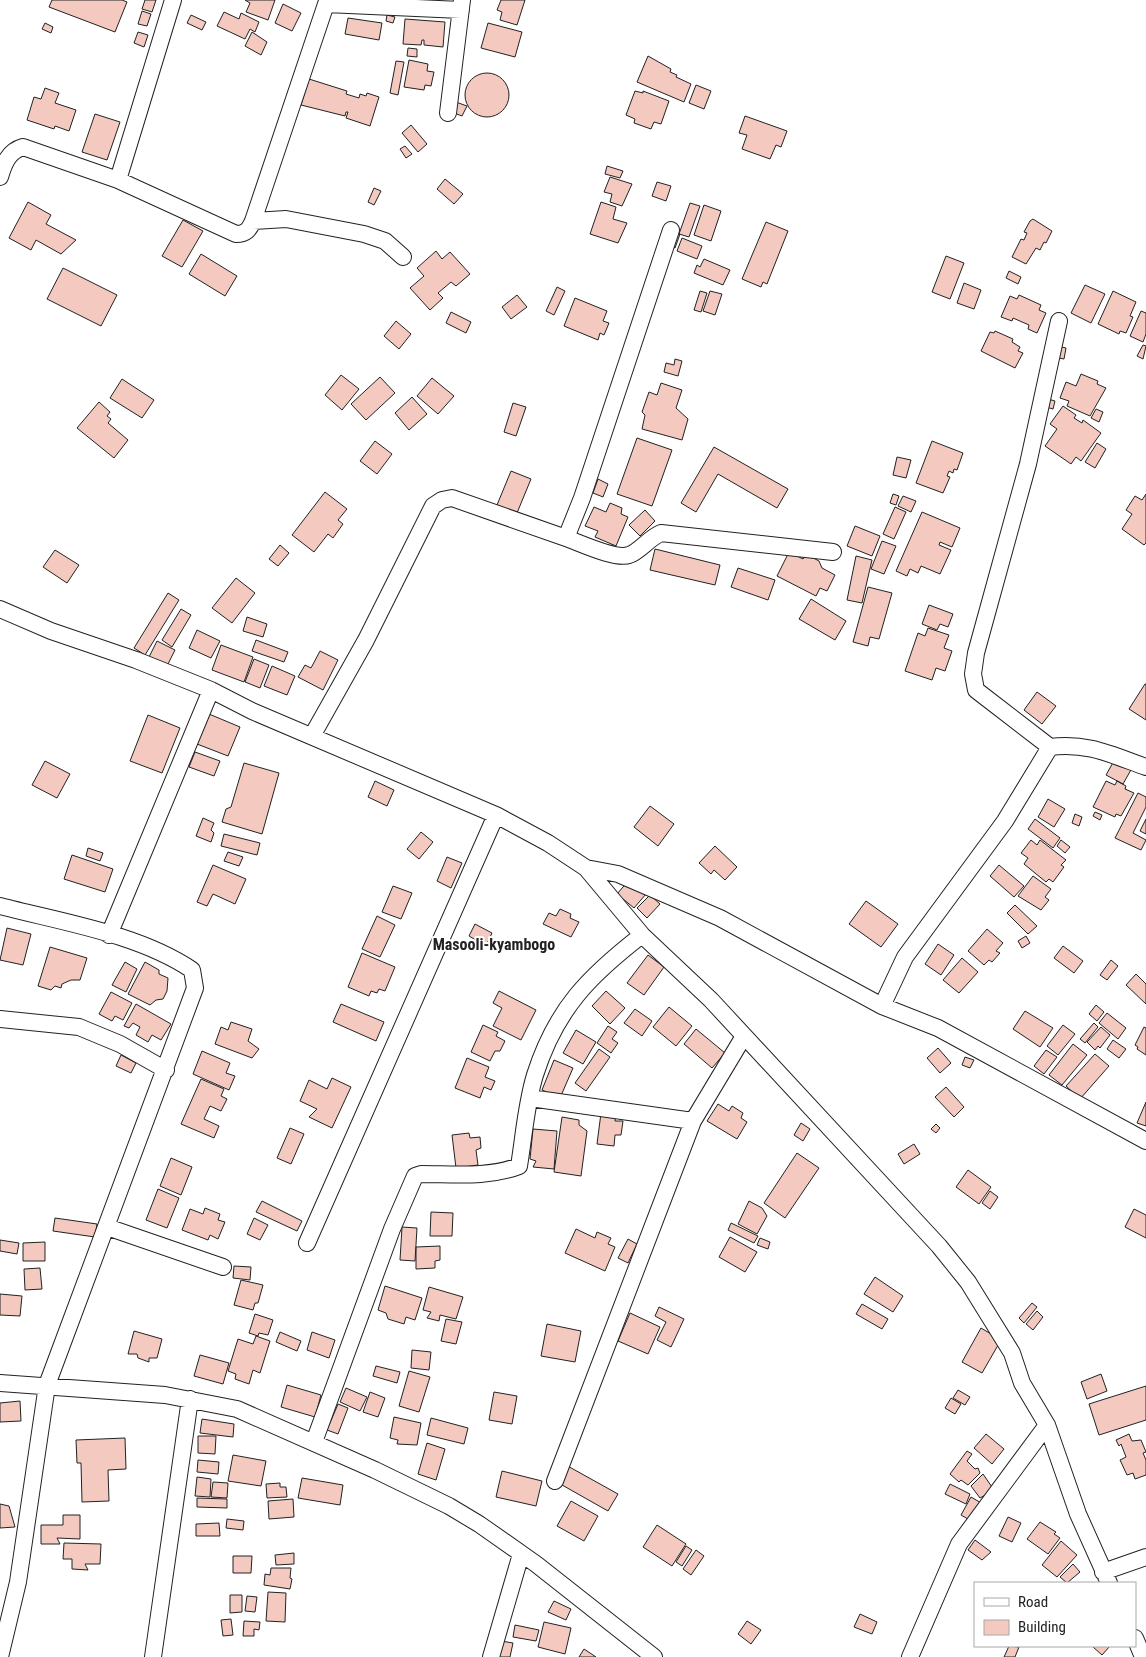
<svg xmlns="http://www.w3.org/2000/svg" width="1146" height="1657" font-family="'Roboto Condensed',sans-serif">
<rect width="100%" height="100%" fill="#fff"/>
<!-- building -->
<path fill="#f3c9c0" stroke="#222" d="M52,0H122L127,2L115,32L49,7Z
M145,0H156L152,12L142,9Z
M245,0H275L268,20L246,12L250,3Z
M501,0H525L517,25L500,20L502,12L497,10Z
M283,4L301,13L292,31L275,23Z
M142,11L151,14L147,26L138,24Z
M224,12L239,19L241,13L259,22L255,32L250,29L245,39L217,26Z
M191,15L206,22L202,30L187,23Z
M387,15L395,17L393,23L386,21Z
M348,18L382,23L379,40L345,34Z
M405,19L445,22L443,47L424,45V40H422L421,45L403,44Z
M45,23L53,27L51,33L42,29Z
M488,23L522,32L515,57L481,48Z
M138,32L148,35L144,47L134,43Z
M252,32L267,42L261,55L245,46Z
M408,48L417,49V57L407,56Z
M648,56L671,69L670,72L677,75L676,77L691,84L684,102L637,82Z
M409,60L428,64L427,71L434,72L431,86L425,85L424,90L404,87Z
M396,61L404,62L398,95L390,93Z
M465 95a22 22 0 1 1 44 0a22 22 0 1 1-44 0Z
M309,79L347,91L346,94L359,98L360,94L366,96L367,93L379,97L370,126L346,118L348,112H346L345,116L301,105Z
M696,85L711,91L704,109L689,103Z
M45,88L59,93L55,103L76,110L69,131L55,126L54,129L27,120L34,97L41,99Z
M635,91L643,93V91L669,101L661,124L654,122L651,129L634,123L635,119L626,115Z
M453,101L467,106L462,116L449,111Z
M95,114L120,122L107,160L82,152Z
M745,116L787,131L781,147L776,145L770,159L742,149L747,135L739,133Z
M411,125L427,144L418,152L402,133Z
M405,146L412,154L406,158L400,149Z
M607,166L623,171L620,178L605,174Z
M610,177L632,184L622,206L610,202L612,194L604,192Z
M445,179L463,194L454,204L437,189Z
M657,182L671,186L666,201L652,196Z
M374,188L381,191L374,205L368,202Z
M28,202L51,215L46,224L76,240L61,254L36,240L31,250L9,238Z
M601,202L616,207L613,219L627,223L618,243L590,234Z
M690,203L700,206L689,237L679,234Z
M704,205L721,211L711,241L694,235Z
M1033,219L1052,231L1046,243L1044,242L1040,250L1036,248L1026,264L1012,257L1021,239L1024,240L1027,233L1024,232L1030,221Z
M183,220L203,231L182,267L162,256Z
M766,222L788,231L767,284L763,282L761,287L742,279Z
M672,231L680,234L675,248L667,244Z
M682,238L702,246L697,259L677,251Z
M436,251L442,259L450,252L470,274L456,286L451,282L438,293L443,298L430,310L410,288L424,276L417,268Z
M201,254L237,276L225,296L189,274Z
M946,256L964,263L950,299L932,292Z
M704,259L730,270L723,285L694,273L697,265L700,267Z
M63,268L117,295L101,326L47,299Z
M1009,271L1021,277L1018,284L1006,278Z
M964,283L981,290L974,309L957,303Z
M1085,285L1105,294L1091,323L1071,313Z
M557,287L565,291L554,315L546,311Z
M700,291L707,293L701,312L694,310Z
M710,291L722,294L715,315L703,311Z
M1113,291L1136,302L1130,316L1133,317L1126,333L1120,331L1119,334L1098,324Z
M517,295L527,307L511,319L502,307Z
M1019,295L1041,305L1039,310L1046,313L1037,333L1028,329L1029,325L1013,318L1012,321L1001,317L1010,296L1017,299Z
M575,298L607,311L603,321L609,323L604,335L600,333L598,340L564,326Z
M1141,311L1146,313V334L1143,342L1130,336Z
M451,312L471,322L466,333L446,323Z
M396,321L411,334L399,349L384,336Z
M995,331L1013,339L1012,342L1020,347L1018,351L1023,353L1015,368L981,351L990,332L994,333Z
M1143,345L1146,346L1143,359L1137,356Z
M1057,346L1066,348L1064,359L1054,357Z
M675,359L682,361L678,376L664,372L666,363L674,365Z
M1081,374L1098,381L1097,384L1106,388L1090,416L1067,406L1069,401L1060,398L1066,382L1076,386Z
M341,375L359,389L342,410L325,395Z
M380,377L395,393L366,420L351,404Z
M432,378L454,396L438,414L417,396Z
M122,379L154,400L142,418L110,398Z
M661,383L682,390L676,408L688,419L682,440L642,429L645,415L642,412L649,392L657,395Z
M412,397L427,414L409,430L395,413Z
M1048,399L1055,401L1053,409L1046,407Z
M99,402L110,412L107,416L111,419L108,423L128,440L114,458L77,428Z
M513,403L526,407L516,436L504,432Z
M1063,406L1076,415L1074,418L1082,423L1083,420L1101,433L1081,461L1076,457L1071,464L1045,446L1057,429L1050,424Z
M1096,409L1103,412L1099,422L1091,418Z
M637,438L672,450L652,506L617,494Z
M375,441L392,454L377,474L360,461Z
M932,441L963,453L957,470L954,469L953,473L949,471L947,476L950,477L943,493L916,483Z
M1097,443L1106,449L1095,468L1085,462Z
M714,447L788,489L777,508L718,474L696,512L681,503Z
M897,457L911,460L906,478L893,475Z
M511,471L531,479L517,513L497,505Z
M598,479L608,484L603,497L593,493Z
M325,492L347,509L338,520L343,524L333,538L328,534L314,552L292,535Z
M893,494L899,496L896,505L890,503Z
M1146,494V543L1144,545L1122,529L1132,514L1126,510L1135,496L1142,500Z
M903,496L916,501L911,512L898,506Z
M610,503L622,508L621,514L628,517L616,546L595,537L598,531L585,526L594,507L606,512Z
M895,507L906,512L894,539L883,534Z
M645,510L655,521L640,536L629,525Z
M922,512L960,528L952,547L940,542L939,545L951,550L940,574L921,566L918,573L910,569L907,576L896,571Z
M855,526L880,536L872,556L847,546Z
M882,541L896,546L884,574L871,569Z
M280,545L289,553L278,566L269,559Z
M655,549L720,565L715,585L650,570Z
M55,550L79,565L67,583L43,567Z
M789,552L803,559L806,554L819,561L822,568L835,575L827,591L820,588L816,596L777,576Z
M856,556L872,560L862,603L847,600Z
M738,568L775,580L768,600L731,587Z
M236,578L255,593L232,623L212,608Z
M868,587L892,593L879,639L870,637L868,646L853,642Z
M168,593L179,600L145,655L134,648Z
M811,599L846,621L835,640L799,619Z
M929,605L953,614L948,627L940,624L937,630L922,624Z
M181,609L191,615L172,647L162,640Z
M247,617L267,624L263,637L243,631Z
M928,628L949,635L944,648L952,651L945,671L936,668L932,680L905,671L918,633L925,636Z
M197,630L220,641L211,658L189,648Z
M256,640L288,652L284,662L252,651Z
M157,641L175,650L167,666L149,657Z
M221,645L253,657L244,682L212,670Z
M320,651L338,660L323,690L298,677L305,665L311,668Z
M254,659L269,665L260,688L245,682Z
M272,666L295,676L287,695L264,686Z
M1145,684H1146V720L1129,709Z
M1037,692L1056,706L1042,724L1024,710Z
M209,714L240,727L228,756L197,744Z
M148,715L180,728L162,773L130,761Z
M195,752L220,761L214,776L189,767Z
M1115,759L1132,768L1123,784L1106,775Z
M45,761L70,774L57,798L32,785Z
M244,763L279,773L262,834L222,822L226,809L231,807Z
M375,781L394,790L387,806L368,797Z
M1106,781L1115,785L1117,781L1126,786L1125,789L1134,793L1121,816L1116,814L1115,817L1093,807Z
M1138,793L1146,797V807L1133,833L1146,840L1141,850L1115,838Z
M1048,799L1065,809L1054,827L1038,817Z
M650,806L674,824L658,846L634,827Z
M1095,812L1102,815L1100,820L1093,816Z
M1075,814L1082,817L1079,826L1072,823Z
M203,818L214,823L211,830L214,833L211,842L196,836Z
M1035,819L1060,838L1053,848L1028,829Z
M1146,819V834L1140,831Z
M421,832L433,842L419,859L407,849Z
M224,834L260,843L257,855L221,846Z
M1031,840L1037,845L1040,840L1066,860L1061,865L1064,867L1053,882L1049,879L1046,882L1024,864L1028,858L1021,853Z
M1061,840L1070,847L1065,853L1057,846Z
M715,846L737,867L725,880L714,870L711,874L699,863Z
M88,848L103,853L100,861L86,856Z
M228,852L243,857L239,866L224,861Z
M72,855L113,869L105,892L64,879Z
M447,857L462,863L451,888L437,881Z
M213,865L246,879L235,904L213,894L207,906L197,902Z
M999,865L1024,886L1014,897L990,876Z
M1033,876L1051,889L1045,897L1049,900L1041,910L1018,896Z
M629,880L646,894L634,908L617,894Z
M393,886L412,893L401,919L382,912Z
M650,895L660,904L647,918L637,908Z
M866,901L898,924L881,947L849,924Z
M1015,905L1037,926L1028,934L1007,913Z
M560,909L571,914L570,918L579,922L571,937L543,924L549,913L556,916Z
M377,916L395,925L380,957L362,949Z
M475,924L492,933L486,946L469,936Z
M7,928L31,934L23,965L0,960Z
M987,929L1003,943L996,951L1000,953L992,962L989,960L984,965L968,951Z
M1026,936L1030,943L1022,948L1018,941Z
M938,944L954,955L941,975L925,964Z
M1063,946L1083,961L1074,973L1054,958Z
M50,947L87,958L80,980H71L62,984L61,988L55,986L51,990L38,986Z
M362,953L395,967L385,991L379,989L377,993L371,991L369,996L348,987Z
M648,955L664,967L644,995L627,983Z
M962,958L978,972L959,993L943,980Z
M1111,960L1118,966L1107,980L1100,975Z
M125,962L137,969L126,992L112,985Z
M145,962L159,970V974L168,978L167,991L163,999L156,1000L150,1005L128,994Z
M1136,974L1146,984V1004L1126,985Z
M499,991L536,1010L521,1040L493,1026L502,1008L493,1003Z
M606,991L625,1008L610,1024L592,1006Z
M111,992L132,1003L123,1020L115,1016L112,1021L99,1014Z
M136,1004L171,1024L161,1040L152,1035L148,1042L136,1035L140,1027L133,1023L129,1028L124,1026Z
M341,1004L384,1022L376,1041L333,1022Z
M1096,1005L1104,1012L1097,1021L1089,1014Z
M669,1007L692,1026L676,1046L653,1027Z
M635,1009L652,1021L642,1036L624,1023Z
M1025,1011L1053,1028L1040,1047L1013,1029Z
M1107,1013L1126,1028L1118,1039L1099,1023Z
M231,1022L252,1029L248,1041L259,1049L252,1058L215,1044L221,1027L228,1030Z
M1094,1023L1098,1027L1085,1043L1080,1039Z
M483,1025L498,1032L496,1036L505,1041L500,1051H495L490,1061L471,1052Z
M1063,1025L1075,1034L1058,1055L1047,1046Z
M608,1026L617,1032L612,1039L618,1043L611,1053L597,1043Z
M1101,1027L1110,1035L1100,1048L1098,1046L1095,1050L1087,1042Z
M1144,1027L1146,1028V1055L1137,1049L1138,1047L1135,1045Z
M696,1029L725,1053L712,1068L684,1044Z
M576,1030L596,1042L583,1064L563,1053Z
M1113,1040L1126,1049L1119,1058L1107,1049Z
M1073,1044L1087,1055L1062,1085L1049,1075Z
M938,1048L951,1063L940,1073L927,1058Z
M599,1049L610,1057L586,1091L575,1083Z
M1046,1050L1057,1057L1044,1074L1034,1066Z
M202,1051L230,1063L226,1073L235,1076L229,1090L193,1074Z
M1095,1054L1109,1066L1080,1099L1066,1086Z
M121,1055L136,1063L131,1073L116,1066Z
M965,1057L974,1060L970,1068L962,1065Z
M467,1058L489,1067L485,1077L495,1081L491,1090L484,1087L480,1098L455,1088Z
M554,1060L573,1068L560,1098L542,1090Z
M332,1078L351,1087L332,1128L309,1117L317,1109L300,1101L309,1080L327,1089Z
M201,1079L224,1089L221,1096L227,1099L221,1111L210,1106L204,1119L219,1126L214,1138L181,1124Z
M946,1087L964,1107L954,1117L935,1097Z
M1146,1102V1126L1137,1123Z
M718,1104L729,1111L732,1106L743,1113L741,1118L747,1122L737,1139L707,1121Z
M601,1113L616,1114L615,1121H623L621,1135H615L614,1146L597,1144Z
M562,1117L579,1120V1125L587,1131L581,1176L554,1172Z
M801,1123L810,1129L803,1141L794,1135Z
M936,1124L940,1128L936,1133L931,1129Z
M290,1128L304,1134L291,1164L277,1158Z
M533,1129L557,1131L554,1169L533,1167L536,1161L530,1159Z
M469,1133L470,1138L480,1137L481,1148L476,1150L478,1165L456,1168L452,1135Z
M914,1144L920,1154L904,1164L898,1154Z
M797,1153L819,1168L785,1218L764,1203Z
M171,1158L192,1167L181,1195L160,1186Z
M968,1170L991,1187L979,1204L956,1187Z
M158,1189L179,1198L167,1228L146,1220Z
M990,1191L998,1197L990,1209L982,1203Z
M262,1201L302,1221L297,1231L256,1212Z
M749,1201L762,1208L767,1216L757,1234L738,1224Z
M205,1208L220,1214L218,1220L225,1222L218,1239L210,1235L208,1240L182,1230L190,1209L203,1214Z
M1134,1209L1146,1215V1238L1125,1227Z
M431,1212L453,1213L452,1236H430Z
M55,1218L97,1224L95,1237L53,1231Z
M254,1218L268,1225L260,1240L247,1234Z
M731,1223L758,1236L754,1243L728,1230Z
M402,1227L417,1228L415,1261L400,1260Z
M576,1229L595,1238L597,1232L611,1238L608,1244L615,1247L605,1271L565,1253Z
M730,1237L757,1252L745,1272L719,1257Z
M760,1238L770,1242L768,1249L757,1245Z
M628,1239L637,1244L628,1263L618,1258Z
M0,1240L19,1243L17,1254L0,1251Z
M45,1242V1261H23V1243Z
M440,1246V1260L435,1261V1268L416,1269V1247Z
M234,1266L251,1267L250,1280L233,1278Z
M40,1268L42,1289L25,1290L24,1269Z
M875,1277L903,1296L893,1312L864,1294Z
M241,1280L263,1285L258,1303H255L253,1310L234,1305Z
M385,1286L422,1298L415,1320L406,1317L404,1324L388,1319L386,1313L378,1310Z
M429,1287L463,1297L456,1319L440,1315L439,1321L427,1318L431,1312L423,1310Z
M0,1294L22,1296L20,1316L0,1315Z
M1032,1303L1037,1307L1024,1323L1019,1318Z
M862,1304L888,1319L882,1329L856,1314Z
M659,1307L684,1319L671,1347L657,1340L666,1322L655,1316Z
M1037,1311L1043,1317L1033,1330L1026,1324Z
M630,1313L660,1327L648,1354L618,1341Z
M255,1314L273,1320L268,1335L259,1333L258,1336L249,1333Z
M446,1319L462,1322L456,1344L441,1341Z
M547,1324L581,1331L575,1362L541,1356Z
M981,1328L1001,1340L982,1373L962,1362Z
M134,1331L162,1339L157,1358H149V1362L138,1358L137,1354H128Z
M280,1332L301,1341L297,1351L276,1342Z
M312,1332L335,1340L329,1358L307,1350Z
M256,1336L270,1341L260,1373L253,1370L249,1384L235,1379L236,1374L228,1371L238,1339L253,1344Z
M412,1350L431,1352L429,1370L411,1368Z
M200,1355L229,1363L223,1384L194,1376Z
M376,1366L400,1372L397,1383L373,1376Z
M409,1371L430,1377L419,1412L399,1406Z
M1101,1374L1107,1391L1087,1399L1081,1382Z
M287,1385L321,1395L315,1417L281,1407Z
M1146,1386V1420L1099,1435L1089,1404Z
M346,1388L367,1397L360,1411L340,1402Z
M958,1390L970,1397L965,1405L953,1398Z
M370,1392L385,1398L378,1417L363,1412Z
M494,1392L517,1396L512,1424L489,1420Z
M951,1398L961,1404L955,1414L945,1408Z
M20,1401L21,1421L0,1422V1403Z
M338,1404L348,1408L338,1434L327,1430Z
M394,1417L421,1423L417,1445L397,1444L398,1440L390,1438Z
M431,1418L468,1428L464,1444L427,1435Z
M202,1419L234,1424L233,1437L200,1433Z
M986,1434L1004,1449L992,1464L974,1448Z
M1129,1434L1132,1441L1141,1440L1146,1452L1143,1453L1146,1460V1475L1135,1479L1133,1473L1127,1475L1120,1460L1126,1457L1121,1444L1119,1446L1116,1440Z
M198,1436H216L215,1454L198,1453Z
M125,1438L126,1469L108,1470L109,1501L82,1502L81,1463H77L76,1440Z
M427,1443L445,1449L436,1480L418,1474Z
M967,1451L972,1454L967,1461L975,1469L978,1468L980,1473L968,1485L961,1480L959,1482L950,1474Z
M233,1455L266,1461L261,1486L228,1481Z
M198,1460L219,1462L218,1474L197,1472Z
M564,1464L618,1494L608,1511L555,1481Z
M502,1471L542,1481L536,1506L496,1497Z
M983,1474L994,1490L980,1498L971,1486Z
M197,1477L211,1479L210,1497L195,1496Z
M302,1478L343,1485L340,1505L298,1498Z
M213,1482L228,1483L227,1498L211,1497Z
M280,1483V1487H286L287,1497L267,1498L266,1484Z
M950,1484L970,1494L966,1504L945,1494Z
M971,1497L983,1504L973,1522L961,1515Z
M197,1498L227,1499V1508L197,1507Z
M293,1499L294,1517L269,1519L268,1501Z
M571,1501L598,1516L584,1541L557,1526Z
M0,1504L9,1506L15,1527L0,1528Z
M63,1515H80V1539L57,1538L60,1544H41V1525H63Z
M1008,1517L1021,1523L1012,1542L999,1536Z
M227,1519L244,1521L243,1530L226,1528Z
M1040,1522L1056,1532L1054,1534L1060,1538L1048,1554L1027,1539Z
M219,1523L220,1536H196V1524Z
M657,1525L686,1544L672,1566L643,1547Z
M975,1540L991,1552L982,1560L968,1550Z
M1061,1541L1077,1555L1057,1577L1042,1565Z
M64,1543L101,1544L100,1564H85L88,1570L72,1569V1559H63Z
M686,1546L692,1550L682,1566L676,1562Z
M696,1550L704,1556L691,1575L683,1569Z
M294,1553V1564L276,1565L275,1555Z
M233,1556H252L251,1573H233Z
M1073,1564L1080,1572L1067,1583L1060,1577Z
M271,1568H291L290,1578L292,1579L290,1589L264,1585L265,1574L270,1575Z
M268,1592L286,1593L285,1622L266,1621Z
M230,1595H242V1612L230,1613Z
M247,1596L257,1597L255,1612L245,1611Z
M554,1601L571,1609L566,1620L548,1612Z
M860,1614L877,1622L872,1634L854,1627Z
M231,1619L233,1635L223,1636L221,1620Z
M244,1621L260,1622L259,1630L254,1629V1636H243Z
M747,1621L761,1630L751,1644L738,1634Z
M544,1622L571,1628L565,1654L538,1647Z
M515,1625L539,1630L536,1641L513,1637Z
M501,1641L513,1643L510,1657H498Z
M1009,1646L1019,1647L1015,1657H1004Z
M1092,1646H1110L1102,1655Z
M584,1649L596,1657H579Z"/>
<g fill="none" stroke-linecap="round" stroke-linejoin="round">
<!-- minor casing -->
<g stroke="#222" stroke-width="18">
<path id="minor" d="M448,113L462,0
M0,177C4,163 9,151 23,147L118,180L236,234C246,234 249,230 253,221L326,4L461,10
M118,180L173,0
M253,221L286,219L364,234L385,241L403,257
M566,538C580,543 616,560 629,555C639,552 649,538 661,533L833,552
M0,609L51,631L136,660L211,690L252,711L496,815L548,843L586,868L642,935L711,1000L939,1246L968,1282L1012,1353L1022,1383L1047,1425L1078,1514L1109,1583
M312,736L366,640L433,506L442,500L452,498L566,538L582,498L671,230
M1050,747L976,690L973,674L976,653L1028,464L1059,321
M586,868L618,874L720,918L882,1006L938,1028L1146,1141
M0,906C61,922 139,934 192,970L195,988L47,1385L18,1582L0,1657
M109,935L211,690
M882,1006L905,957L1005,821L1050,747C1087,742 1112,755 1146,767
M0,1019L79,1027L120,1044L166,1070
M530,1098L693,1121
M107,1227L223,1267
M307,1243L496,815
M0,1383L165,1395L237,1409L375,1470L449,1506L479,1524L536,1564L654,1657
M314,1442L392,1229L415,1176L421,1174C454,1174 488,1178 519,1166C524,1136 526,1104 535,1075C556,1009 589,976 642,935
M555,1481L693,1121L744,1036
M1103,1572L1146,1557
M1135,1638L1143,1657
M153,1657L190,1399
M491,1657L521,1554
M910,1657L959,1544L1047,1425"/>
</g>
<!-- minor -->
<use href="#minor" stroke="#fff" stroke-width="16"/>
</g>
<g text-anchor="middle" stroke-width="4" stroke-linejoin="round" paint-order="stroke">
<!-- quarter labels -->
<g font-size="16" font-weight="bold" fill="#222" stroke="#fff">
<text x="494" y="950">Masooli-kyambogo</text>
</g>
</g>
<!-- legend -->
<rect x="974" y="1582" width="162" height="65" fill="#ffffff" stroke="#a7a7a7"/>
<rect x="984" y="1598" width="25" height="8" fill="#ffffff" stroke="#a7a7a7"/>
<text x="1018" y="1607" font-size="15" fill="#222222">Road</text>
<rect x="984" y="1620" width="25" height="15" fill="#f3c9c0" stroke="#a7a7a7"/>
<text x="1018" y="1632" font-size="15" fill="#222222">Building</text>
</svg>
